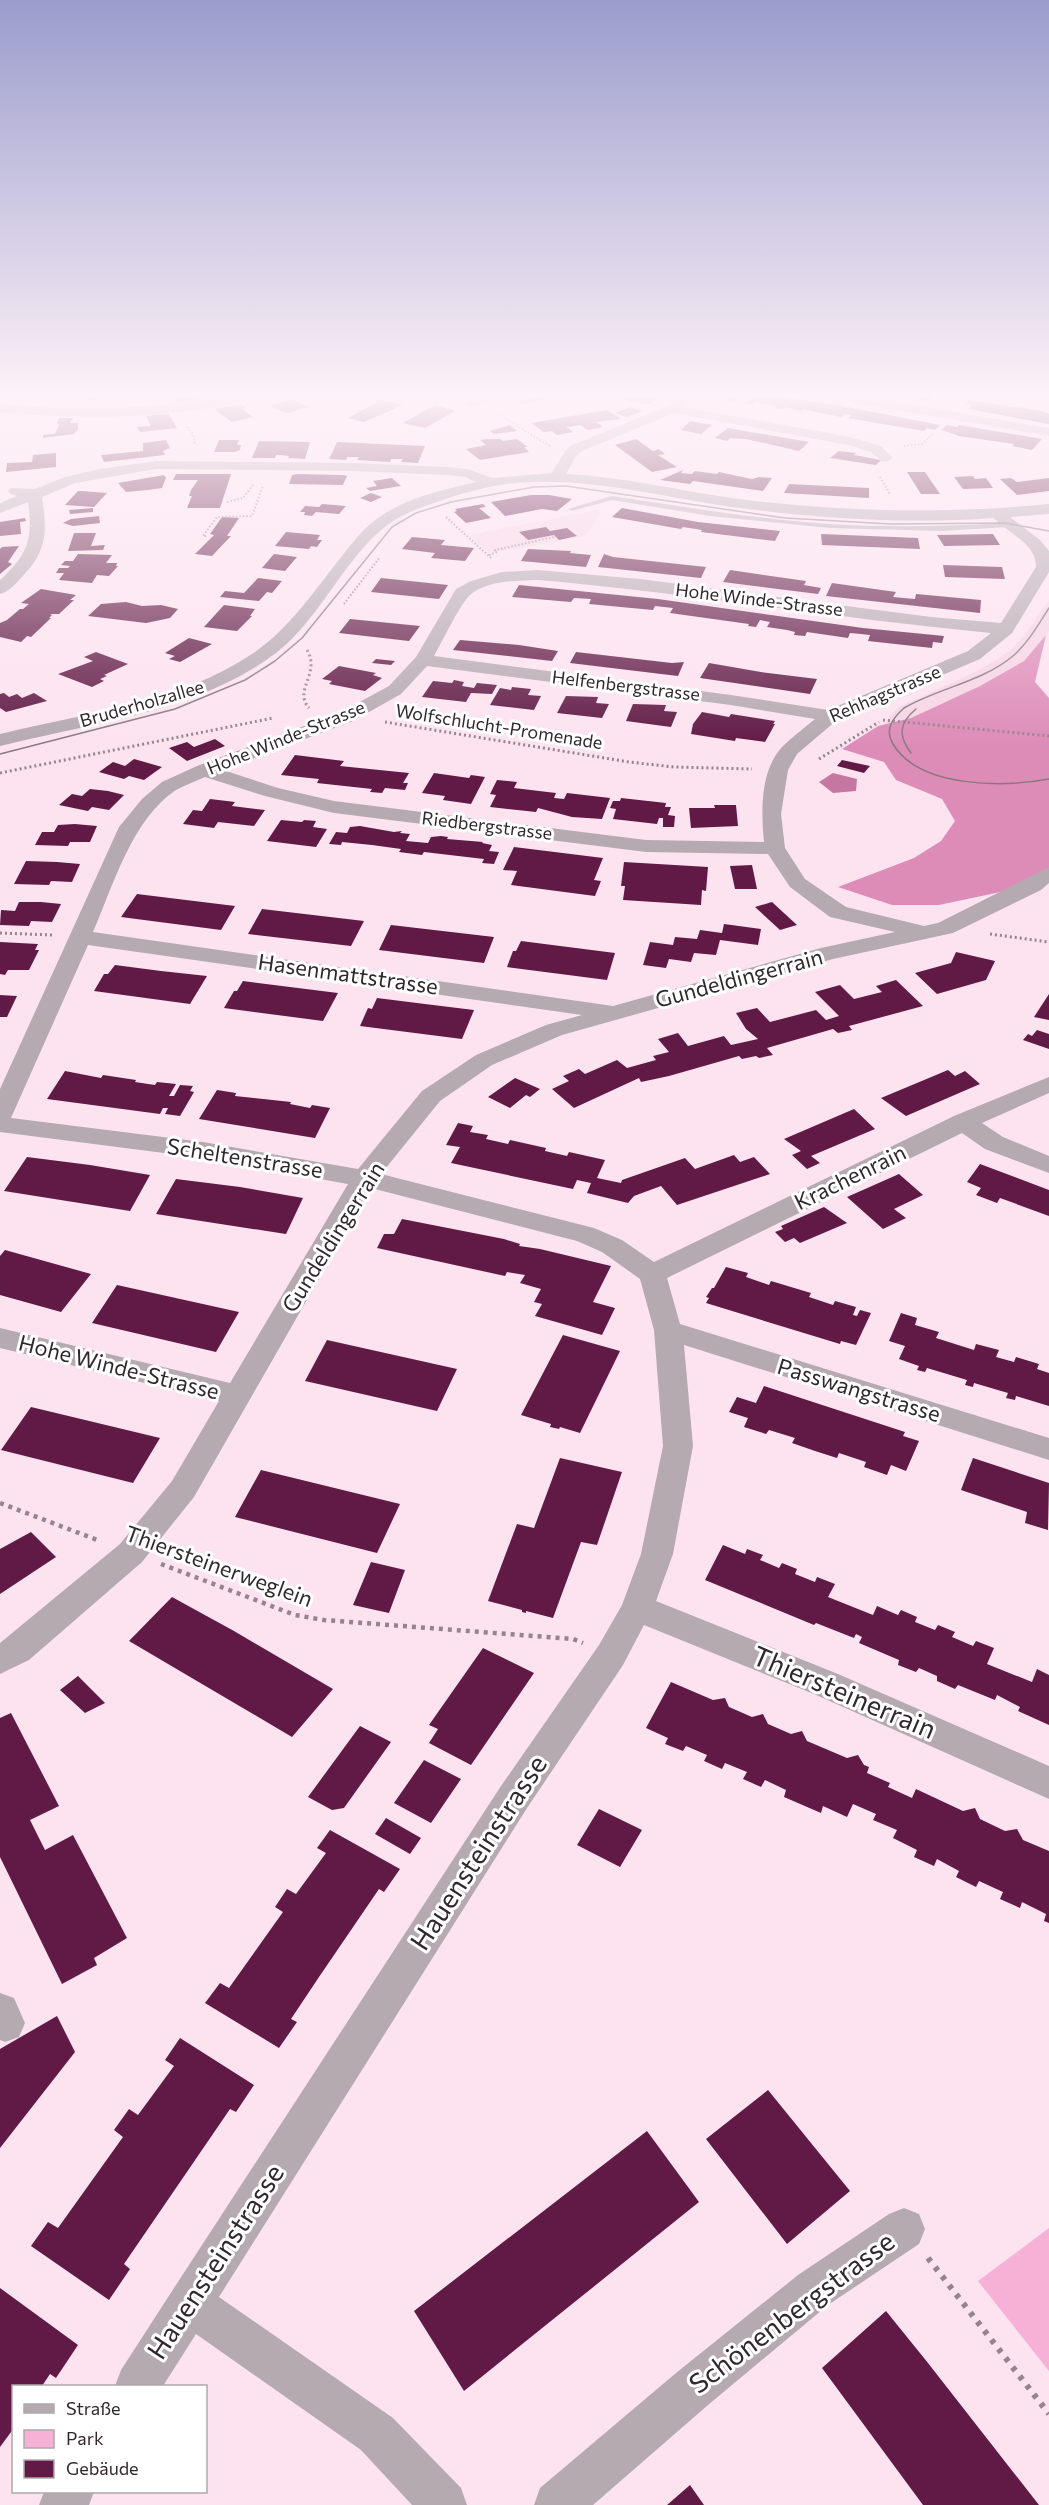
<svg xmlns="http://www.w3.org/2000/svg" width="1049" height="2505" font-family="Commissioner,sans-serif">
<rect width="100%" height="100%" fill="#fde3f0"/>
<!-- built -->
<path fill="#f6d5e5" d="M597,510L601,513L586,536L550,543L490,553L469,535Z
M1049,600V631L1024,661L980,686L911,718L884,725L894,711L901,706L969,675L998,659L1013,648L1027,632Z"/>
<!-- green -->
<path fill="#f7b0d6" d="M1049,2228V2371L978,2281Z"/>
<!-- forest -->
<path fill="#dd8cb8" d="M1046,635L1035,682L1049,698V873L1033,885L939,905H892L838,887L914,858L941,841L955,821L942,799L896,780L884,762L842,749L878,726L911,718L980,686L1024,661Z"/>
<!-- water -->
<path fill="#c577a2" d="M833,773L857,779L856,791L833,793L819,782Z"/>
<!-- building -->
<path fill="#601a45" d="M104,396H132L130,399L105,398L85,401L82,397Z
M170,396H210V397L177,403Z
M544,396L554,397L523,404L518,401Z
M625,396H664L649,404L619,399Z
M723,396H744L736,402L720,398Z
M753,396H774L837,405L940,425L935,430L927,428L924,431L848,418L852,415L845,414L841,417L803,409L801,411L786,407L782,409L775,408L777,406L755,402L752,405L744,403Z
M906,396H938L927,401Z
M292,399L309,407L287,413L272,407V405Z
M381,400L403,405L364,422L348,418Z
M969,400L1042,411L1049,414V424L968,409L972,405L965,404Z
M240,404L246,408L242,409L253,417L232,422L214,409Z
M435,405L455,411L425,428L403,423Z
M630,407L642,411L627,417L615,413Z
M607,410L621,419L596,422L603,427L588,430L581,425L566,427L573,432L557,435L552,431L544,432L531,423Z
M169,414L177,428L140,432L137,427L151,426L146,416Z
M59,418H73L70,423H78V430L74,434L43,438V435L55,434L59,424H57Z
M690,421L712,425L701,434L681,430Z
M510,425L517,431L494,434L490,431Z
M947,425L957,427L959,425L1042,439L1032,450L1012,446L1014,444L959,436L942,430Z
M728,428L792,439L809,442L799,451L746,439L730,438L727,441L715,438Z
M486,439H500L503,441L517,439L528,447H524L529,452L480,460L466,449L486,445L480,440Z
M636,439L653,451L659,449L665,454L658,455L677,467L652,472L615,445Z
M166,440L170,448L163,451L165,455L104,462L101,455L143,451V443Z
M219,440H239L237,445H241L240,450L234,452H214Z
M259,441L310,442L305,459L288,458L289,456L281,455H276L275,458H252Z
M337,442L425,446L418,463L401,462L403,459H391L390,462L357,460L359,457H347L346,460L329,459Z
M839,451L856,453L854,455L881,460L876,465L830,458Z
M56,453V467L6,472L7,463L32,462L33,455Z
M683,470L681,473L692,474L695,471L717,474L719,472L752,479L759,477L772,478L763,491L693,481L690,484L660,480Z
M907,472H925L940,494H921Z
M176,474H231L220,508H187L192,496H189L191,490L198,480H173Z
M297,474L343,475L347,476L343,485L289,484L292,475Z
M164,475L166,478L162,488L148,490L126,492L118,483Z
M973,476L975,479L986,478L993,488L963,489L954,477Z
M392,478L401,486L370,491L366,488L377,486L373,481Z
M1011,478L1017,482L1049,478V491L1017,495L1000,479Z
M789,484L869,488V498L784,493Z
M78,491H82L107,493L94,507L65,505Z
M371,493L382,497L371,502L360,498Z
M531,495H549L572,499L557,511L542,509L505,516L491,502Z
M322,504L346,506L339,514L316,512L312,516L304,515L305,512H300L305,506L319,507Z
M483,504L486,507L479,508L491,518L466,523L454,512L457,511L455,509Z
M93,508V512L70,514L69,510Z
M622,508L698,522L780,531L775,541L701,532L702,530L683,527L681,529L612,517Z
M99,516L100,523L73,526L63,523L71,519Z
M222,517L239,518L227,536H231L212,556L195,554L214,535L210,534Z
M25,518L26,521L20,522L21,534L0,536V522Z
M546,527L550,531L567,528L577,536L559,540L554,535L528,540L519,532Z
M286,532L320,535L317,540H322L317,547L311,546L309,549L275,546Z
M74,533H96L91,546L105,545L103,550L68,551Z
M821,534L918,538L920,549L822,545Z
M993,534L1000,545L944,546L937,535Z
M412,537L445,540L441,545L474,548L465,561L431,558L435,553L402,549Z
M19,546L8,562L12,564L0,574V549L2,547Z
M528,549L571,551L570,553L591,555L586,567L521,561Z
M78,554L112,555L106,563H117L116,566H118L109,576L97,575L92,583L59,580L64,573H56L59,568H68L70,566L61,565L65,561H73Z
M274,554L297,557L285,571L262,568Z
M604,554L613,557L706,567L701,578L598,567Z
M943,565L1002,567L1005,579L945,577Z
M730,570L806,581L804,585L821,588L818,594L723,582Z
M258,578L282,581L272,593L267,592L259,601L220,597L225,591L244,593Z
M381,578L448,585L439,599L371,592Z
M832,583L896,592L893,597L915,599L916,594L981,600L980,613L826,596Z
M519,585L658,599L863,628L944,636L942,643L933,642L932,648L868,641L870,635L861,634L850,633L848,638L807,632L805,636L794,635L795,632L787,630L767,627L770,622L760,620L756,627L748,626L749,624L670,613L673,608L655,606L653,610L589,604L591,599L574,598L571,602L512,597Z
M41,589L76,595L70,600H74L59,614H50L52,615L49,618H51L31,637L27,636L21,642L0,637V623L7,620L20,609H23L29,604L21,603Z
M126,602L142,606L161,605L178,609L170,618L146,623L88,616L101,604Z
M224,605L255,609L250,616H252L237,631L204,627Z
M350,619L420,626L409,641L339,633Z
M189,638L212,644L180,662L169,659L175,656L165,653Z
M460,640L519,645L558,651L552,661L453,650Z
M96,652L128,664L104,675L107,676L100,679L104,681L92,687L58,674L93,661L84,657Z
M576,652L672,663L684,662L678,676L570,663Z
M376,659L395,661L391,665L372,663Z
M709,663L761,672L817,679L810,694L700,678Z
M339,666L376,673L373,675L382,678L365,691L329,684L332,681L322,679Z
M454,680L464,682L462,686L474,688L477,683L497,685L492,694L471,693L466,702L422,697L433,681L452,683Z
M512,687L531,689L528,695L541,696L534,710L490,705L500,688L511,690Z
M4,693L9,697L17,694L22,698L34,693L47,701L6,712L0,708V694Z
M566,696L598,697L596,703L609,704L602,718L557,713Z
M633,704L666,705L664,711L677,712L671,727L626,721Z
M702,712L729,717L731,714L775,721L773,724H775L765,742L736,738L735,741L691,734L693,724Z
M215,739L225,746L187,761L169,748L187,742L194,747Z
M295,755L344,761L340,766L409,773L403,783H408L405,790L385,788L382,793L370,792L372,789L317,783L319,779L281,775Z
M134,759L162,767L144,780L129,776L124,779L99,772L113,762L125,766Z
M842,760L870,766L864,773L837,766Z
M434,773L469,778L471,775L485,777L471,804L443,800L445,796L422,793Z
M497,780L517,782L514,788L556,793L554,798L564,799L567,793L610,798L602,819L572,817L538,808L536,812L490,807L496,795L490,794Z
M90,789L108,791L124,795L109,810L92,807L88,811L59,805L72,794L82,796Z
M621,798L666,803L665,807H671L668,815L675,816L674,827H663V818H659L657,824L613,819L616,809L610,808L613,801H620Z
M210,799L235,802L232,806L265,810L254,826L218,822L214,828L183,824L193,810L202,811Z
M714,805H736L738,826L691,828L689,808H715Z
M281,820L302,822L304,820L316,821L313,827L327,829L316,847L267,841Z
M75,824L97,826L90,842H70L68,846L35,845L42,832H54L58,825Z
M360,826L394,832L402,831L400,833L410,834L406,841L428,843L431,837L441,836L448,837L447,839L483,842L482,843L492,845L489,851L499,852L494,864L482,863L484,859L424,852L422,855L399,852L401,849L372,845L342,842L341,845L329,844L336,832L347,833L350,827Z
M514,847L603,858L594,880L601,881L595,896L511,885L517,871L503,870Z
M26,861L57,862L80,864L72,882L51,881L49,885L14,884Z
M624,862L708,867L706,891L702,890L701,905L623,900L625,886H621Z
M752,865L757,889H735L730,866Z
M137,894L235,906L221,930L121,917Z
M19,902H41L61,904L52,922L31,921L29,926L0,925L1,910L15,911Z
M772,902L797,925L780,930L755,907Z
M262,909L364,921L351,946L248,934Z
M724,924L761,929L758,945L720,940L716,955L694,953L691,962L669,959L666,968L643,965L650,942L673,945L675,937L697,939L700,930L722,933Z
M391,925L494,937L484,963L379,950Z
M521,941L615,953L607,980L507,967L513,951H516Z
M0,942L38,944L35,950H39L29,970H8L5,975L0,974Z
M956,952L995,961L986,980L937,994L915,973L951,963Z
M115,965L161,971L207,976L190,1004L94,991L104,974H108Z
M896,980L923,1006L849,1026L852,1030L838,1033L833,1029L767,1048L773,1055L759,1058L756,1056L742,1059L739,1056L669,1076L641,1082L639,1078L574,1108L552,1089L569,1081L563,1076L579,1069L585,1074L617,1060L627,1068L656,1060L653,1056L669,1052L658,1039L678,1033L688,1046L724,1036L731,1045L758,1039L746,1029L736,1013L757,1008L770,1022L816,1010L826,1020L839,1016L815,992L840,985L854,999L882,992L876,986Z
M243,981L290,987L338,993L323,1021L224,1008L234,991H237Z
M1049,994V1020L1034,1017Z
M0,995L17,996L7,1017H0Z
M377,998L425,1004L474,1010L462,1039L360,1026L368,1008L372,1009Z
M1037,1030L1049,1034V1049L1023,1040L1028,1034L1032,1036Z
M948,1070L955,1076L965,1071L980,1084L906,1116L881,1098Z
M65,1071L101,1078L103,1075L136,1080L135,1082L155,1085L157,1082L176,1084L169,1096H174L180,1085L193,1086L190,1091L194,1092L180,1116L165,1114L168,1108H163L160,1114L47,1099Z
M515,1078L540,1089L530,1097L526,1095L510,1108L488,1097Z
M217,1090L236,1093L235,1096L291,1102L290,1104L310,1108L312,1105L330,1108L315,1138L199,1119Z
M854,1109L875,1129L811,1156L820,1163L807,1169L792,1155L801,1151L784,1139Z
M458,1123L473,1126L470,1132L488,1135L486,1139L508,1144L510,1140L546,1148L545,1151L567,1156L569,1152L605,1160L597,1178L621,1183L622,1180L685,1158L695,1169L734,1155L740,1162L754,1157L770,1174L677,1205L661,1186L634,1196L628,1203L587,1193L591,1183L577,1180L573,1189L451,1163L460,1147L446,1145Z
M27,1157L90,1165L150,1175L130,1211L4,1191Z
M980,1164L1049,1190V1216L1000,1198L997,1203L976,1195L981,1188L967,1182Z
M899,1174L923,1195L894,1209L906,1218L883,1229L847,1197Z
M176,1179L240,1187L303,1198L286,1234L156,1214Z
M824,1207L847,1223L800,1243L794,1238L785,1242L775,1232L783,1229L781,1226Z
M402,1219L504,1239L520,1244L519,1246L540,1249L611,1266L593,1302L615,1308L602,1335L535,1316L542,1304L534,1302L541,1289L520,1283L525,1275L507,1272L505,1276L377,1248L384,1234H394Z
M5,1250L91,1274L61,1312L0,1295V1256Z
M726,1267L748,1273L746,1277L769,1285L771,1281L811,1293L809,1297L833,1305L835,1301L856,1307L853,1315L857,1316L860,1310L871,1313L856,1345L841,1341L840,1344L706,1303L709,1298L706,1297L712,1288H714Z
M117,1285L239,1312L216,1352L92,1323Z
M901,1313L917,1318L915,1325L939,1332L936,1338L974,1350L976,1344L999,1350L996,1357L1014,1362L1016,1357L1039,1364L1037,1369L1049,1373V1406L1016,1396L1015,1400L1006,1398L1008,1393L974,1383L973,1387L965,1385L967,1380L927,1368L925,1372L917,1370L919,1366L899,1359L905,1346L889,1341Z
M563,1335L620,1351L580,1433L560,1427L559,1429L550,1427L551,1424L521,1415Z
M327,1340L457,1369L437,1411L305,1381Z
M764,1386L905,1432L903,1436L919,1441L906,1471L891,1465L887,1475L864,1467L866,1462L839,1453L837,1458L815,1451L792,1443L795,1438L769,1430L766,1434L744,1427L748,1418L729,1412L737,1397L756,1403Z
M31,1407L160,1438L133,1483L1,1450Z
M560,1458L622,1472L597,1545L581,1542L553,1618L526,1611V1613L522,1612V1610L488,1601L517,1524L534,1528Z
M973,1458L1049,1483L1048,1530L1025,1523L1027,1512L961,1490Z
M261,1470L400,1504L377,1553L235,1517Z
M31,1532L56,1557L0,1594V1549Z
M723,1545L745,1554L747,1549L763,1555L760,1560L779,1568L782,1563L797,1569L795,1574L815,1582L817,1577L835,1584L828,1597L873,1615L877,1606L898,1615L901,1610L917,1617L915,1622L935,1630L938,1625L955,1632L952,1637L973,1646L976,1641L994,1648L987,1664L1032,1682L1037,1669L1049,1675V1725L1018,1711L1020,1707L997,1695L995,1700L958,1685L955,1689L937,1681V1676L919,1668L916,1672L898,1665L899,1660L859,1643L862,1637L856,1634L854,1638L816,1623L814,1625L705,1580Z
M371,1562L405,1570L389,1613L353,1605Z
M172,1597L234,1631L333,1689L292,1737L129,1641Z
M483,1648L534,1673L471,1765L429,1743L438,1729L429,1725Z
M78,1676L105,1703L85,1713L60,1690Z
M671,1682L713,1700L725,1698L729,1707L752,1717L763,1714L768,1724L791,1734L802,1731L807,1741L847,1758L858,1755L864,1765L869,1767L867,1773L890,1783L888,1787L912,1798L916,1789L963,1811L975,1808L980,1819L1005,1831L1017,1829L1023,1840L1049,1851V1923L1044,1921L1046,1914L1022,1902L1020,1908L1000,1899L1003,1892L979,1881L976,1887L956,1877L959,1871L937,1859L934,1866L914,1857L917,1850L893,1838L897,1830L873,1820L876,1814L853,1804L847,1817L823,1806L821,1813L784,1797L786,1790L765,1780L761,1787L743,1779L747,1772L725,1763L722,1769L704,1761L707,1755L686,1746L683,1751L665,1744L668,1738L646,1728Z
M11,1713L59,1806L30,1820L45,1850L73,1835L127,1938L94,1958L97,1965L62,1984L0,1857V1718Z
M360,1726L391,1742L344,1808L332,1810L308,1797Z
M424,1760L461,1779L431,1823L394,1803Z
M599,1809L642,1830L620,1867L577,1845Z
M386,1818L421,1838L410,1854L375,1834Z
M330,1830L400,1869L384,1892L379,1889L319,1977L291,2019L297,2022L279,2048L205,2003L220,1983L229,1988L283,1912L275,1907L287,1889L296,1894L326,1853L317,1848Z
M57,2016L75,2052L0,2148V2049Z
M180,2038L254,2085L236,2112L230,2109L124,2264L130,2269L109,2300L31,2246L48,2222L58,2228L123,2137L114,2130L129,2109L138,2115L174,2066L165,2060Z
M768,2090L850,2191L787,2244L706,2139Z
M647,2131L699,2202L464,2391L414,2311Z
M0,2288L78,2345L56,2378L50,2374L42,2386H14V2428L0,2447Z
M886,2311L928,2363L1039,2505H923L822,2368Z
M690,2485L704,2505H667Z"/>
<g fill="none" stroke-linecap="round" stroke-linejoin="round">
<!-- path-far3 -->
<path stroke="#95848d" stroke-width="2" stroke-dasharray="1.5 2" stroke-linecap="butt" d="M442,396L454,399
M498,414L550,446
M187,427L193,434L195,445
M904,446L922,444L934,433
M880,477L890,494
M227,502L243,498L253,485
M446,517L491,558
M206,536H203L217,517L252,516L263,486
M489,555L497,552L495,550L554,537
M344,604L380,557"/>
<!-- path-far2 -->
<path stroke="#95848d" stroke-width="3" stroke-dasharray="2 3" stroke-linecap="butt" d="M307,650C321,673 293,690 309,708
M883,720L1049,736
M385,722L629,762L674,767L752,769
M819,759L879,722
M0,773L273,718
M0,933L53,935
M990,934L1049,942"/>
<!-- path-far1 -->
<path stroke="#95848d" stroke-width="4.5" stroke-dasharray="4 5" stroke-linecap="butt" d="M0,1503L100,1541
M161,1564L295,1615L324,1620L573,1639L583,1643"/>
<!-- path -->
<path stroke="#95848d" stroke-width="6" stroke-dasharray="4.5 7" stroke-linecap="butt" d="M928,2258L1049,2414"/>
<!-- service -->
<path fill="#b5aab0" fill-rule="evenodd" d="M612,496C684,507 757,519 830,524C889,528 949,526 1008,523L1012,525L1008,527L941,531L830,528L710,516L612,500L572,511L568,509Z"/>
<!-- minor -->
<path fill="#b5aab0" fill-rule="evenodd" d="M229,396H256L254,399C172,419 83,420 0,412V404C76,411 154,410 229,396Z
M480,396H498L478,407H468L466,404Z
M681,396H692L694,398L684,407L850,437L881,446L893,458L886,462L881,461L871,452L848,445L674,413L582,451L576,456L566,474C624,477 681,491 738,499C842,512 945,514 1049,504V514L1010,517L1040,540L1049,551V572L1012,633L980,659L837,720L797,754L788,770L781,814L785,848L805,879L846,907L924,926L938,923L1049,867V883L1041,890L953,933L833,959L562,1035L492,1065L440,1101L381,1174L594,1228L622,1240L654,1262L954,1116L1049,1077V1093L982,1123L1003,1137L1049,1156V1173L985,1149L962,1133L667,1278L680,1324L1049,1438V1460L684,1345L693,1446L673,1554L656,1601L838,1674L1049,1766V1799L814,1694L644,1625L623,1665L527,1808L219,2297L393,2418L461,2488L467,2505H412L361,2450L196,2334L163,2386H115L121,2370L174,2288L501,1786L599,1645L622,1605L641,1554L663,1446L654,1330L640,1279L602,1252L577,1241L371,1188L194,1497L142,1562L29,1660L0,1674V1643L120,1544L172,1481L219,1401L0,1348V1328L230,1383L348,1184L203,1158L0,1132V1089L119,827L142,799L162,782L197,766L339,713L389,686L416,657L456,589L471,581L502,572L538,570L640,579L931,617L1001,623L1036,567C1036,542 1009,535 994,518C909,524 824,519 740,508C671,499 600,479 530,482C499,483 469,491 440,501C421,507 402,514 386,526C342,561 321,618 276,653C198,712 92,723 0,746V734C85,713 181,703 255,652C289,628 313,593 338,561C350,546 362,529 378,518C407,497 443,490 476,482L465,477L447,475L353,471L156,469L75,483L42,497C47,531 48,550 22,577C16,583 9,592 0,594V580C28,554 33,540 28,502L0,513V503L17,496L11,494L8,491L11,488L35,489L65,477L100,469L156,461L353,463L447,467L467,469L493,478L552,473L565,451L572,445L668,406ZM538,580C689,593 839,619 991,633L968,651L828,710L731,695L434,656C442,642 460,604 470,595C488,580 516,581 538,580ZM427,666L731,705L815,719C804,728 792,737 782,747C760,771 761,811 764,842L646,840L334,801L278,788L223,770L353,721L401,694ZM205,777L265,796L334,813L646,852L768,854L790,887L830,917L895,932L821,948L613,1006L93,932C113,886 132,819 176,790C185,785 196,781 205,777ZM88,945L582,1015L546,1025L476,1055L422,1091L358,1169L203,1142L11,1118Z
M829,396H859L1049,428V436L836,400Z
M0,1993L14,1998L25,2023L19,2037L5,2042L0,2040Z
M904,2208L919,2214L925,2229L919,2244L828,2305L708,2405L593,2505H534L540,2488L676,2373L798,2275L889,2214Z
M44,2492H94L89,2505H39Z"/>
<!-- tram -->
<path stroke="#897881" stroke-width="1.5" d="M1049,608C1038,625 1028,643 1013,656C982,682 938,688 904,708C893,718 884,729 893,744C920,789 1005,787 1049,779
M911,753C898,736 899,723 916,709
M0,754L175,709L245,680L275,661L302,638L392,527L416,513L451,502L534,487L566,486L785,518L891,524L1005,523L1049,531"/>
</g>
<!-- sky -->
<linearGradient id="sky" x2="0" y2="1"><stop stop-color="#9a9ccc"/><stop offset="0.53" stop-color="#fef2f8"/><stop offset="1" stop-color="#fef2f8" stop-opacity="0"/></linearGradient>
<rect width="1049" height="746" fill="url(#sky)"/>
<g text-anchor="middle" stroke-width="6" stroke-linejoin="round" paint-order="stroke">
<!-- far-street labels -->
<g font-size="18" fill="#31282d" stroke="#fff">
<text transform="translate(759 600) rotate(7)" y="6">Hohe Winde-Strasse</text>
<text transform="translate(626 686) rotate(7)" y="6">Helfenbergstrasse</text>
<text transform="translate(885 694) rotate(-23)" y="6">Rehhagstrasse</text>
<text transform="translate(142 704) rotate(-16)" y="6">Bruderholzallee</text>
<text transform="translate(499 727) rotate(9)" y="6">Wolfschlucht-Promenade</text>
<text transform="translate(286 738) rotate(-22)" y="6">Hohe Winde-Strasse</text>
<text transform="translate(487 826) rotate(7)" y="6">Riedbergstrasse</text>
</g>
<!-- street labels -->
<g font-size="22" fill="#31282d" stroke="#fff">
<text transform="translate(348 974) rotate(8)" y="8">Hasenmattstrasse</text>
<text transform="translate(739 978) rotate(-15)" y="8">Gundeldingerrain</text>
<text transform="translate(245 1158) rotate(9)" y="8">Scheltenstrasse</text>
<text transform="translate(850 1177) rotate(-26)" y="8">Krachenrain</text>
<text transform="translate(333 1237) rotate(-58)" y="8">Gundeldingerrain</text>
<text transform="translate(119 1367) rotate(14)" y="8">Hohe Winde-Strasse</text>
<text transform="translate(859 1390) rotate(17)" y="8">Passwangstrasse</text>
<text transform="translate(219 1566) rotate(20)" y="8">Thiersteinerweglein</text>
</g>
<!-- near-street labels -->
<g font-size="27" fill="#31282d" stroke="#fff">
<text transform="translate(844 1693) rotate(23)" y="9">Thiersteinerrain</text>
<text transform="translate(479 1853) rotate(-57)" y="9">Hauensteinstrasse</text>
<text transform="translate(216 2262) rotate(-57)" y="9">Hauensteinstrasse</text>
<text transform="translate(792 2313) rotate(-37)" y="9">Schönenbergstrasse</text>
</g>
</g>
<!-- legend -->
<rect x="12" y="2385" width="195" height="108" fill="#ffffff" stroke="#ada9ab" stroke-width="1.5"/>
<rect x="24" y="2404" width="30" height="9" fill="#b5aab0" stroke="#ada9ab" stroke-width="1.5"/>
<text x="66" y="2415" font-size="18" fill="#31282d">Straße</text>
<rect x="24" y="2430" width="30" height="18" fill="#f7b0d6" stroke="#ada9ab" stroke-width="1.5"/>
<text x="66" y="2445" font-size="18" fill="#31282d">Park</text>
<rect x="24" y="2460" width="30" height="18" fill="#601a45" stroke="#ada9ab" stroke-width="1.5"/>
<text x="66" y="2475" font-size="18" fill="#31282d">Gebäude</text>
</svg>
